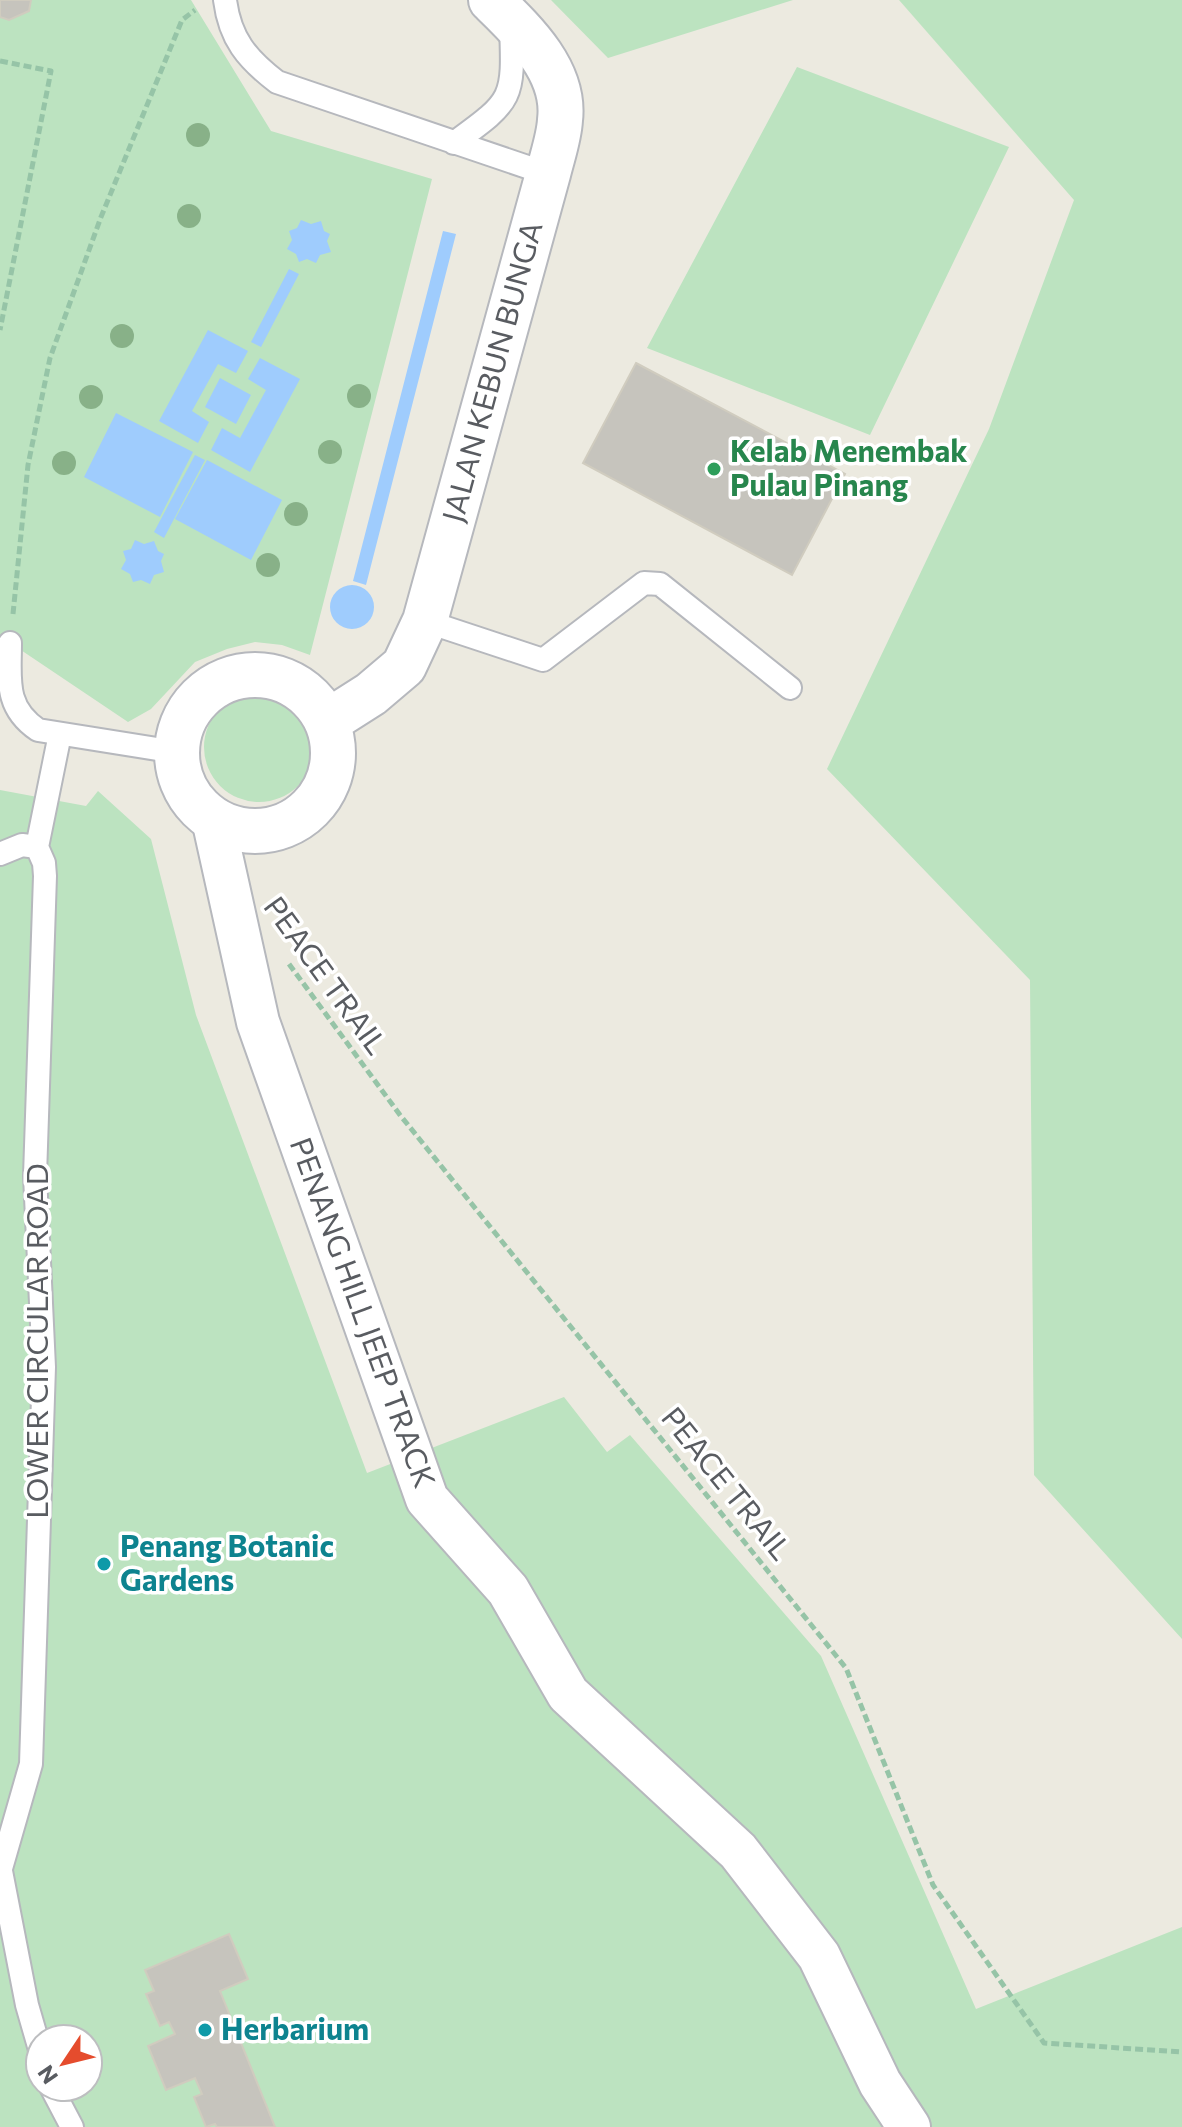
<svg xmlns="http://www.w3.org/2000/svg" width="1182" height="2127" font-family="Commissioner,sans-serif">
<rect width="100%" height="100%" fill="#eceae0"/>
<!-- green -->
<path fill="#bce3c0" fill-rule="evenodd" d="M0,0H191L271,131L432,179L310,655L282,645L255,642L227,649L195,662L151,709L128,722L0,636Z
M551,0H793L608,58Z
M899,0H1182V1639L1034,1475L1030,980L827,769L989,429L1074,200Z
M797,67L1009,147L870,435L647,348Z
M204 747a55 55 0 1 1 110 0a55 55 0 1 1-110 0Z
M0,790L86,806L98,791L151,839L196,1015L367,1473L564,1397L607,1452L630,1435L821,1656L976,2009L1182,1927V2127H0ZM40,2039H88V2087H40Z"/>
<!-- water -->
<path fill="#9fccfd" d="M301,220L311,224L321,221L324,231L330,234L327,241L331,252L320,255L316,263L307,259L299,262L296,254L287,249L292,240L289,231L297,228Z
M443,231L456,234L366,585L353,581Z
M289,269L299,274L261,347L251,342Z
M208,330L248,351L236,373L218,364L192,411L209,422L198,443L159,421Z
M260,358L300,379L250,472L211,450L222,428L240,438L266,390L248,379Z
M220,378L251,395L236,424L205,407Z
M116,413L193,452L160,517L84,477Z
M195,455L205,460L164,538L154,532Z
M207,460L282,500L251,560L175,519Z
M135,540L144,544L154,541L158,551L164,554L161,561L164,572L154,575L150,584L141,580L133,582L130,574L121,569L126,560L123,551L131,549Z
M330 607a22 22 0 1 1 44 0a22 22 0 1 1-44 0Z"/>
<!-- building -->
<path fill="#c6c4bd" stroke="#d0ccbf" stroke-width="2" d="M0,0H31L29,11L9,20L0,17Z
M636,363L845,474L792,575L583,463Z
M229,1934L248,1979L220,1991L275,2127H217L215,2124L206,2127L194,2097L202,2094L195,2078L166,2090L148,2046L175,2034L169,2022L160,2026L146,1994L154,1991L145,1970Z"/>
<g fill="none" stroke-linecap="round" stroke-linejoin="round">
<!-- service casing -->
<g stroke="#b6b8bd" stroke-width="26">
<path id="service" d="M225,0C230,39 247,59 277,82L548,174
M454,143C513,100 514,100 511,26
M425,621L543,660L644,583L660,584L790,688
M10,643C10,679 4,707 38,730L176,752
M37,847L60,734
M0,854L22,845L37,847
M1,1871L27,2005L40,2050
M0,1872L31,1764L44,1367L35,1176L45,876L44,863L37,847
M51,2087L72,2127"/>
</g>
<!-- minor casing -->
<g stroke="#b6b8bd" stroke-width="46">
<path id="minor" d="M213,819L258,1022L427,1499L508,1590L568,1694L738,1851L819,1956L880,2083L909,2127"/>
</g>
<!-- tertiary casing -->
<g stroke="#b6b8bd" stroke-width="48">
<path id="tertiary" d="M177 753a78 78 0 1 1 156 0a78 78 0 1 1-156 0Z
M327,722L371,694L404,666L425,621L548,174C552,157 559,138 560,120C566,71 523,31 491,0"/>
</g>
<!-- path -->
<path stroke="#96c4a7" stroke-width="5" stroke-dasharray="8 4" stroke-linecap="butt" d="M0,61L51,71L0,330
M13,614L28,465L50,358L101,217L182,20L195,10
M289,964L400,1115L846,1668L933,1885L1044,2043L1182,2052"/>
<!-- service -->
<use href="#service" stroke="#fff" stroke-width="22"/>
<!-- minor -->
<use href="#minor" stroke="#fff" stroke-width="42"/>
<!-- tertiary -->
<use href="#tertiary" stroke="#fff" stroke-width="44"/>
</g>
<!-- trees -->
<g fill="#88b188">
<circle cx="198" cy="135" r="12"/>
<circle cx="189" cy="216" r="12"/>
<circle cx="122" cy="336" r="12"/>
<circle cx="359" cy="396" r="12"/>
<circle cx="91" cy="397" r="12"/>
<circle cx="330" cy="452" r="12"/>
<circle cx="64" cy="463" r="12"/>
<circle cx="296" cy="514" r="12"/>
<circle cx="268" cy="565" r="12"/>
</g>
<!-- markers -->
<circle fill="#2e9e5b" stroke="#fff" stroke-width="3" cx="714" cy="469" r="8"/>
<g fill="#0f9aa8" stroke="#fff" stroke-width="3">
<circle cx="104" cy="1564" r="8"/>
<circle cx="205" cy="2030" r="8"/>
</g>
<g text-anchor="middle" stroke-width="7" stroke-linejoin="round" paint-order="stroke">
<!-- street labels -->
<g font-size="30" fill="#595c61" stroke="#fff">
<text transform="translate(493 372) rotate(-75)" y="10">JALAN KEBUN BUNGA</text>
<text transform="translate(325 976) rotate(54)" y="10">PEACE TRAIL</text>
<text transform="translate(362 1313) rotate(70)" y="10">PENANG HILL JEEP TRACK</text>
<text transform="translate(38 1341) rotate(-90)" y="10">LOWER CIRCULAR ROAD</text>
<text transform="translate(726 1484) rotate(51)" y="10">PEACE TRAIL</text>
</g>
<!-- leisure labels -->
<g font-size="30" font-weight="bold" fill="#27864d" stroke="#fff" text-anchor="start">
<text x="730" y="462">Kelab Menembak<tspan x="730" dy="34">Pulau Pinang</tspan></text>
</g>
<!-- culture labels -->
<g font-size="30" font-weight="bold" fill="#0d838f" stroke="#fff" text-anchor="start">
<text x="120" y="1557">Penang Botanic<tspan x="120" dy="34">Gardens</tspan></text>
<text x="221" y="2040">Herbarium</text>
</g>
</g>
<!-- north arrow -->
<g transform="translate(64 2063) rotate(235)"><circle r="38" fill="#ffffff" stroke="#bdbec0" stroke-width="2"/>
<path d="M0-6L14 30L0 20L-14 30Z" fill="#e54c2d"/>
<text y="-12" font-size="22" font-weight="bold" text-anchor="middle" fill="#595c61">N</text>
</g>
</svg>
